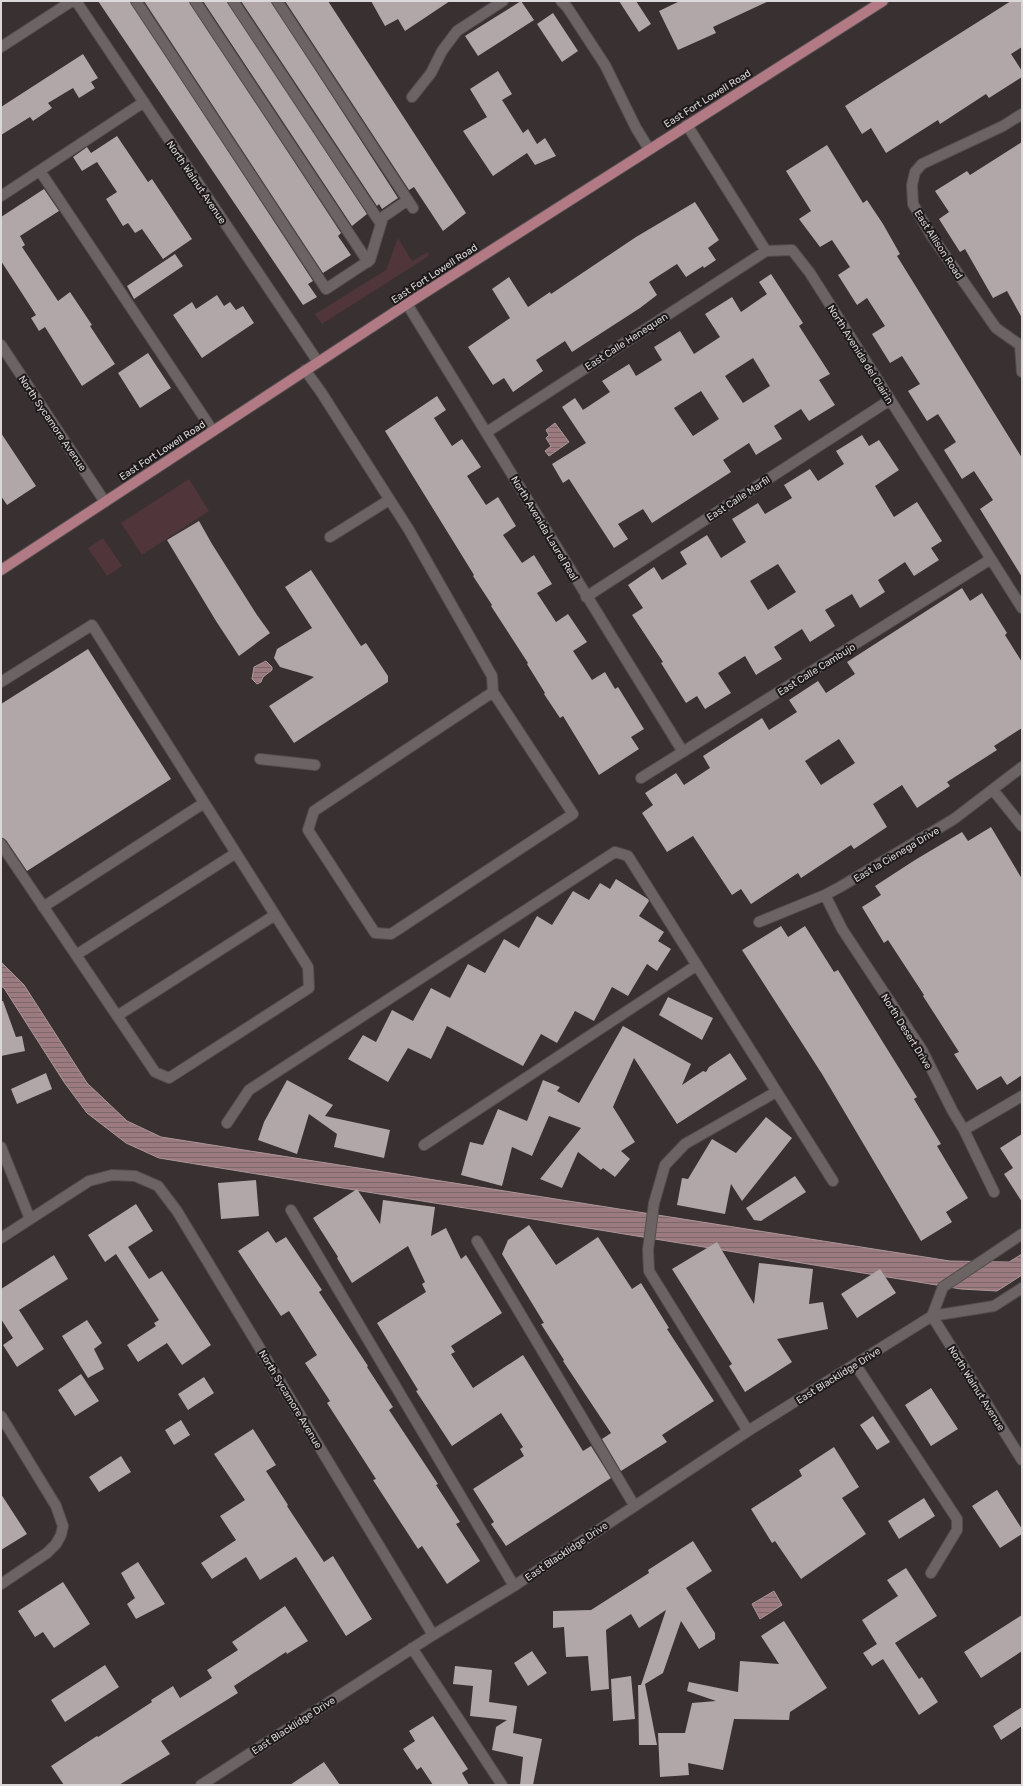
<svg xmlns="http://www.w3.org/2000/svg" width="1023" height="1786" font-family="Rubik,sans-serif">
<defs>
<pattern id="water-rules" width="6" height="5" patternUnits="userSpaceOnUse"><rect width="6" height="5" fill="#9b7b80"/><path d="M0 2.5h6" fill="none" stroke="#7c666a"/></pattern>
</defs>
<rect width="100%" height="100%" fill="#383031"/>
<!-- green -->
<path fill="#50353a" d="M398,238L412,261L428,252L429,256L322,324L315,314L386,270Z
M189,479L209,511L142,555L121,523Z
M103,538L122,566L107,576L88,548Z"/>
<!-- water -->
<path fill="url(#water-rules)" stroke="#ae979a" d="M555,423L569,442L549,456L545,451L551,446L546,438L549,435L546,430Z
M266,661L272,667V670L263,677L261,682L257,684L252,679L254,667Z
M1,962L24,985L87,1083L127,1121L161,1137L950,1261L1009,1262L1022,1254V1275L997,1291L961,1289L159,1158L126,1143L87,1113L64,1082L4,988L1,986Z
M774,1591L782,1605L760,1619L752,1604Z"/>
<!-- building -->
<path fill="#b1a6a8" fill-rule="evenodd" d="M98,1H130L313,281L308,284L317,297L303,305Z
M144,1H189L341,233L338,236L351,255L323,273Z
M203,1H227L367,214L352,226Z
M241,1H271L398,198L382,209L379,204L377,206Z
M285,1H328L466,213L443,231L414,187L409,190Z
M371,1H450L405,31L398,19L385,26Z
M521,1L534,20L478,56L465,36Z
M619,1H636L651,24L639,32Z
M680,1H769L713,27L716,33L678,50L659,11Z
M1011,1H1022V47L1011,54L1022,71V77L989,98L986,94L940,124L938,120L886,153L871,128L862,134L845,106Z
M553,13L578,51L562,62L537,24Z
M83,54L98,78L91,82L95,88L79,98L73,88L48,103L52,108L33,121L30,117L1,135V107Z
M498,71L512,94L502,100L523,133L528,129L537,144L545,138L556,156L535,165L527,153L493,176L463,131L487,117L470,89Z
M117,136L148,182L152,179L192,239L163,259L142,229L135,233L128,223L123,226L106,199L117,192L97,162L82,171L73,157L87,147L91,153Z
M1022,142V318L1007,291L993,298L965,249L960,252L939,219L949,212L935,191L967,171L970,175Z
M827,145L863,203L867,200L883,224L900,254L897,256L1022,458V577L980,509L993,500L974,471L962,479L944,450L956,442L938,414L927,421L908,391L920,384L902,356L890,363L872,334L885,326L867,298L857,305L838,275L850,267L832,240L820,247L799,219L811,211L786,171Z
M44,189L59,211L20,236L25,245L22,247L58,301L70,292L92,325L90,326L115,364L82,386L45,327L39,331L31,318L36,315L1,261V217Z
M695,202L719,240L708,248L716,260L704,268L703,266L686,277L677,264L649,282L657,295L640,308L572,352L565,341L536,360L543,371L513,392L504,378L493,385L468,347L510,318L492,289L509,277L528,307L550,292L551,294L636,237Z
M175,254L183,266L134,299L127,286Z
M771,274L803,323L799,326L830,374L819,380L835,405L809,421L801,409L774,426L782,439L756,455L749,443L723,460L731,472L652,523L643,509L618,524L628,539L614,548L569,479L563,483L552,464L586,443L562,407L575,398L583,410L610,392L602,381L629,364L636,376L662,360L654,347L680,331L694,354L720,337L705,314L732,297L741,312L767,294L759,282ZM753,358L770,386L743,403L725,376ZM701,391L719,419L693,436L674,408Z
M217,295L224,306L230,302L236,310L243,306L254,323L202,358L173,315L192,302L196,309Z
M148,353L171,388L140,408L118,373Z
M437,396L446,410L434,418L452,446L462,439L481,467L467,476L486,505L498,497L516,526L503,535L522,563L534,555L552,584L537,593L556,622L568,614L587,642L573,651L592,680L605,672L615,689L618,687L644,729L631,737L639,749L599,775L563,716L560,718L544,694L545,693L527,664L528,663L491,606L492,605L473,576L474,575L385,431Z
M1,433L36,486L7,505L1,496Z
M862,435L869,446L879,440L899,470L875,486L894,517L917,502L942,541L931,548L939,560L914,576L905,562L878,580L885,592L860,608L852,594L825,610L835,626L810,642L802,629L774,647L782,659L756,675L745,656L718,673L731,693L705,709L697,696L686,703L661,663L663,662L632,615L643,608L628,585L654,567L662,580L687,564L680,552L707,535L721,558L746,542L732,519L758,503L765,514L792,498L784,485L810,469L818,481L844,464L836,451ZM778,564L796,592L768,610L750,581Z
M199,521L212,544L257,615L270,633L239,656L216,621L167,540Z
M311,570L361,646L366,643L388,676V682L294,743L269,706L314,677L280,667L274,658L277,649L312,628L285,587Z
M962,588L970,601L982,593L1007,633L1005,635L1022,662V728L994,746L997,750L947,782L950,786L917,808L902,785L873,804L887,827L854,849L851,845L801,878L798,873L751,904L741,889L732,895L693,836L667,852L642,813L653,805L645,793L676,773L684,785L710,768L703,756L762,718L769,730L797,712L789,700L818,681L826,693L855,674L847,662ZM839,739L855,763L821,785L805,761Z
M88,649L171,779L27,871L6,840L1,837V704Z
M991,827L1022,879V1075L1007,1085L1001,1076L977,1090L954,1054L959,1052L923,996L924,995L888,940L884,943L862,907L881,895L875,886L915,860L962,832L968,841Z
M616,879L648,899L649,901L639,916L664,932L658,941L671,949L657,971L647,964L628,996L612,987L594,1021L575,1011L557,1043L541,1034L523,1066L447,1026L431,1059L408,1048L388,1082L348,1059L363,1035L376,1042L392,1010L413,1021L431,988L450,998L468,964L485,973L504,939L519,948L537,916L552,925L573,891L589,900L600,883L610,889Z
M781,926L788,937L805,926L834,972L838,970L917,1097L914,1099L941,1144L937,1146L968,1198L946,1212L952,1222L921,1241L822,1074L742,950Z
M668,997L713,1018L702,1040L659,1015Z
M1,1001H3L16,1037L22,1036L25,1051L1,1056Z
M623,1026L691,1064L682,1085L703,1071L706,1072L709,1067L730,1053L747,1079L677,1124L634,1058L613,1107L635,1142L621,1151L630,1159L615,1177L603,1168L601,1170L578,1152L562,1188L540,1179L581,1128L549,1116L532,1156L512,1147L502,1186L461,1175L470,1142L483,1145L498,1109L527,1121L543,1080L560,1087L557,1091L579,1103Z
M46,1073L52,1089L17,1104L11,1089Z
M287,1080L333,1105L325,1116L390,1130L384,1158L334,1147L337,1134L309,1114L297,1154L258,1140L264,1122Z
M766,1117L792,1138L742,1201L731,1184L725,1214L677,1205L682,1178L688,1179L712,1139L736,1153Z
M1022,1134V1202L1004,1174L1013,1168L1000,1148Z
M795,1176L806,1192L761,1221L754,1220L746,1208Z
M256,1180L259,1216L221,1219L218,1183Z
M357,1189L380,1224L383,1200L435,1207L431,1236L446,1228L461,1259L466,1255L502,1313L451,1346L455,1352L451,1354L473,1388L523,1355L583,1451L591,1446L611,1478L506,1546L491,1524L494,1522L473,1489L524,1456L520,1449L523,1447L501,1413L452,1446L416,1391L418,1390L377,1323L426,1292L422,1284L425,1282L408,1246L352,1283L337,1258L338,1257L313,1218Z
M136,1204L153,1231L128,1247L149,1279L162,1271L211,1345L182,1365L167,1343L138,1362L127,1345L156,1326L154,1323L159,1320L116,1254L105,1262L88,1235Z
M529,1225L556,1265L598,1237L632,1289L641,1283L669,1328L667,1329L714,1401L662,1435L667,1442L621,1471L602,1439L611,1433L563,1361L564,1360L541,1324L544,1323L502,1254L508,1240Z
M268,1231L276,1243L286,1237L322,1290L319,1292L368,1366L367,1367L393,1407L389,1410L438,1484L436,1485L460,1522L456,1524L480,1561L447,1584L422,1546L418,1549L373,1480L376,1479L327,1403L330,1401L305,1363L317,1355L289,1311L281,1316L238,1251Z
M717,1242L754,1304L759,1263L813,1269L809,1304L823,1302L828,1329L777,1339L792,1362L745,1392L729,1366L732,1364L672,1269Z
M54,1255L68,1279L19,1310L44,1349L17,1367L3,1345L13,1338L1,1319V1289Z
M880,1269L896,1293L857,1318L841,1294Z
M87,1320L102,1343L94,1349L104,1369L88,1378L62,1336Z
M81,1374L99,1401L75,1416L58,1390Z
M204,1377L214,1393L188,1410L178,1394Z
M931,1388L958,1429L931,1446L905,1405Z
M873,1416L890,1442L877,1450L860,1425Z
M181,1420L190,1435L174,1445L165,1430Z
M253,1429L276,1465L266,1471L288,1505L287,1506L324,1562L333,1556L372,1619L346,1636L296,1557L260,1580L246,1557L212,1579L201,1563L236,1540L220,1516L245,1500L214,1454Z
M834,1447L859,1487L842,1498L866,1534L801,1579L775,1541L772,1543L751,1509L802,1476L799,1470Z
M121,1456L131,1472L99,1492L89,1477Z
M997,1490L1022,1529V1534L1000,1548L972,1506Z
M1,1494L27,1534L1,1550Z
M924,1498L935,1516L899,1539L888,1521Z
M693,1541L712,1571L686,1588L715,1633V1639L699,1649L681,1621L663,1673L645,1684L657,1745H639L638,1685H641L666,1610L639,1628L631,1614L606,1630L609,1689L591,1691L588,1656L566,1657L564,1627L553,1628V1611L591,1610L649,1573L648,1570Z
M138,1562L165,1604L136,1619L127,1604L135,1598L121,1573Z
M906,1568L937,1616L895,1643L919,1679L922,1677L938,1702L919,1715L883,1659L872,1666L863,1653L877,1644L862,1620L898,1596L887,1580Z
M63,1582L90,1624L54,1648L43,1632L35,1637L18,1611Z
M285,1606L308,1641L287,1654L286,1652L234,1686L238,1693L161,1741L170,1754L119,1785H64L51,1766L97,1736L98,1737L152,1702L151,1700L173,1686L180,1698L212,1678L207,1670L238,1650L232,1642Z
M1022,1615V1651L981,1678L964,1652Z
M784,1621L827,1688L790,1712L789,1720L734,1719L723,1770L688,1763L689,1775L660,1777L658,1733H685L692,1703L716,1701L687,1691L689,1682L738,1692L740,1661L779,1664L761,1636Z
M532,1651L547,1673L528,1686L514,1663Z
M105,1665L119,1687L65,1722L51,1700Z
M455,1666L492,1670L489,1702L517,1706L513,1733L542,1739L533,1785H520L523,1757L492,1750L496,1727L507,1720L470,1716L473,1686L453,1684Z
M631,1676L635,1719L613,1721L611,1679Z
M1022,1707V1726L1001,1740L993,1726Z
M433,1716L468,1769L462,1773L469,1785H433L421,1767L417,1770L403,1749L415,1741L409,1731Z
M324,1762L340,1785H290Z"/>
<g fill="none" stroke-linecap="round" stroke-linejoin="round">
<!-- minor casing -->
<g stroke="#544d4e" stroke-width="12">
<path id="minor" d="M76,1L318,362
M136,1L326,289L370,260L383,217L408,200
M195,1L368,262
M233,1L381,224
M277,1L413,208
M561,1L567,7L605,65L636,128L649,149
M1,47L72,1
M412,97L431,73L442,51L457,31L503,1
M687,125L766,251
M40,171L213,431
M1,196L144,102
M766,251L792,250L810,273L1022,608
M407,304L683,752
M1,345L105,502
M1020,345L996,328L931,235L913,204L912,185L915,172L922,164L1003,126L1022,114
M1020,345L1022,372
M305,370L321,392L409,530L492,676L493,692L573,814L391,934L375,933L308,830L314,811L493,692
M487,432L766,251
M330,537L389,500
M586,597L890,400
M1,682L92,625L308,967L309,988L169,1078L155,1072L1,844
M260,759L315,765
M641,778L991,559
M993,790L1022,826
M825,895L842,929L922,1050L952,1110L964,1130L994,1192
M43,907L204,803
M759,922L825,895L840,887L954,819L1022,767
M76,955L236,853
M117,1016L275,915
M227,1123L249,1090L615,852L628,856L833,1181
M964,1130L1022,1096
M424,1145L697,965
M1,1147L30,1219
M291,1210L514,1586
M1,1238L89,1181L112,1175L135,1176L158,1186L177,1211L433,1635
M477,1241L634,1505
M932,1316L1022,1460
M932,1316L943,1287L1022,1234
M855,1364L957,1519V1530L931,1573
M1,1416L56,1506L63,1526L61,1535L56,1544L47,1553L1,1584
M748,1431L649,1271L648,1250L654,1203L665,1165L685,1144L776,1092
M412,1648L502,1785
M201,1785L433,1635L514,1586L748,1431L932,1316L994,1306L1022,1288"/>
</g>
<!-- major casing -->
<g stroke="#544d4e" stroke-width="12">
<path id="major" d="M1,570L407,304L883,1"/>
</g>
<!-- minor -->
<use href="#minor" stroke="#6c6364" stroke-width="10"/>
<!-- major -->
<use href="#major" stroke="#b17a85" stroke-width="10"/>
</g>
<g text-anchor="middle" stroke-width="4" stroke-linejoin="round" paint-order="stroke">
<!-- street labels -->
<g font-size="10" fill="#dcd7d8" stroke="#1d191a">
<text transform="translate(707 98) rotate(-32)" y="4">East Fort Lowell Road</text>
<text transform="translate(197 182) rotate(56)" y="4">North Walnut Avenue</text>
<text transform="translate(939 244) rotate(57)" y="4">East Allison Road</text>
<text transform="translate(434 273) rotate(-33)" y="4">East Fort Lowell Road</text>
<text transform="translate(626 341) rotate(-33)" y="4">East Calle Henequen</text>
<text transform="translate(861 354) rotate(58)" y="4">North Avenida del Clairin</text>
<text transform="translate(53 423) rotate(56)" y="4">North Sycamore Avenue</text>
<text transform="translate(162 450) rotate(-33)" y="4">East Fort Lowell Road</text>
<text transform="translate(738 498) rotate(-33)" y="4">East Calle Marfil</text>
<text transform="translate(545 528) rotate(59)" y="4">North Avenida Laurel Real</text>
<text transform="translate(816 669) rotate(-32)" y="4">East Calle Cambujo</text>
<text transform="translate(896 854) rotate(-31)" y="4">East la Cienega Drive</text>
<text transform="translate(907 1031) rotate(58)" y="4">North Desert Drive</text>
<text transform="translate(838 1375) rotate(-32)" y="4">East Blacklidge Drive</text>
<text transform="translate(977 1388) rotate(58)" y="4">North Walnut Avenue</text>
<text transform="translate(291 1399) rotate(59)" y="4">North Sycamore Avenue</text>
<text transform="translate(566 1551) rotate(-34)" y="4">East Blacklidge Drive</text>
<text transform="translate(293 1725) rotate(-33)" y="4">East Blacklidge Drive</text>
</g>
</g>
<!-- border -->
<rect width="1023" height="1786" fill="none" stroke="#dcd7d8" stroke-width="4"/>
</svg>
